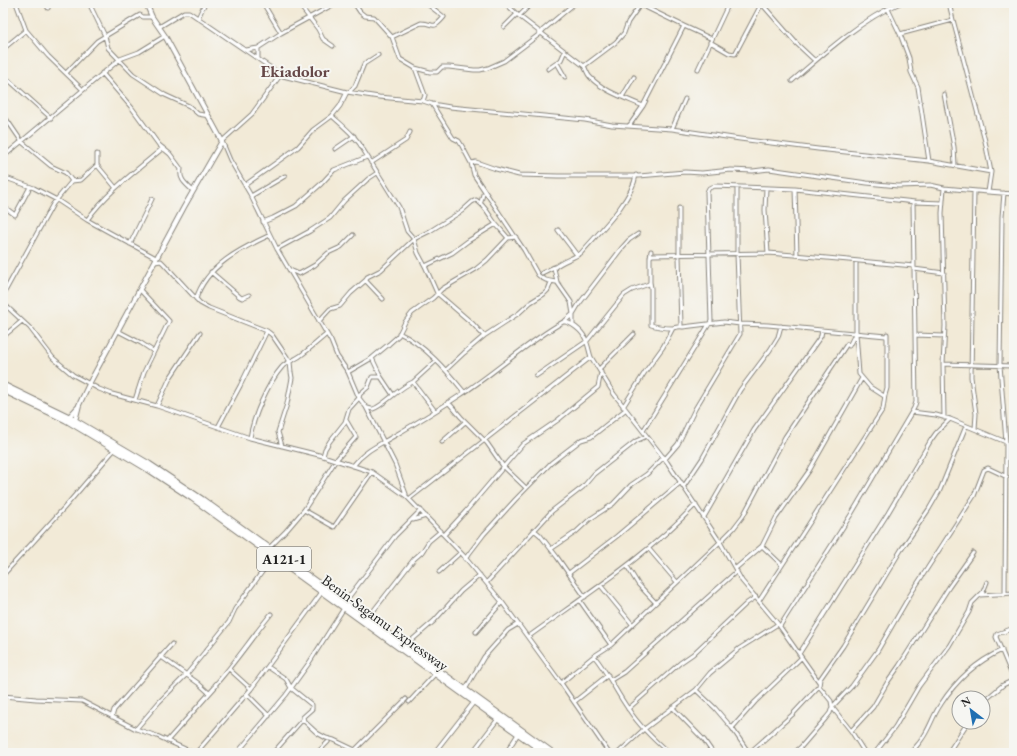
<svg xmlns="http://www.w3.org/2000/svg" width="1017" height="756" font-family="'EB Garamond',serif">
<rect width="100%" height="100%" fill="#f6f6f2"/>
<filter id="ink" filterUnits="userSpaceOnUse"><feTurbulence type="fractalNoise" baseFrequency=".025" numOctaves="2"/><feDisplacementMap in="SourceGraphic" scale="8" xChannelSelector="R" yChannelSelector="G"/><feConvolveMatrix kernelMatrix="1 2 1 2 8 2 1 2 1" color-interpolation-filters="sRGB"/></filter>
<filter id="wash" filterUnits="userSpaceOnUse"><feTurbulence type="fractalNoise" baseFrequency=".012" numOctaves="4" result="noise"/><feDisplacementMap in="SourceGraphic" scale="16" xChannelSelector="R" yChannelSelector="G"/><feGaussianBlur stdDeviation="0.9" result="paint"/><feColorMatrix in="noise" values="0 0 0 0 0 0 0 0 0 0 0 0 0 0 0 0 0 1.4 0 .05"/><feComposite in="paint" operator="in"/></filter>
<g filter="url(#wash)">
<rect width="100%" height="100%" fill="#f2ead7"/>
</g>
<g filter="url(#ink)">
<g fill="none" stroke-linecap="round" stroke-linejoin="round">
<!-- minor casing -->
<g stroke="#87837a" stroke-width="5">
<path id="minor" d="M16,3L26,30
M46,3L48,8
M89,3L105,36L108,48L133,74L165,95L189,106L198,114L209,116
M263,3L281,33
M298,3L318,29L323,39L333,46
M336,3L281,33L258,48V59L277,72L279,77L252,114L222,141L230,160L250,194L277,249L331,341L337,356L348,372L359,398L366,407L395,464L406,494
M354,3L360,12L365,16L374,17L392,37L400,59L415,68L430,72H437L442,67H449L474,70H480L488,68L504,61L541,33L543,30L575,3
M505,3L519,16L584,66C586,69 587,74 590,77C603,91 625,98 643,106
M637,3L684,26L712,39
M761,3L797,44L813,59L816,60
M888,9L900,34
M519,16L532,3
M198,18L205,3
M953,20L985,141L991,172
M159,27L184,12H189L258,59
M504,27L517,14
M392,37L421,23C435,23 432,31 444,17L426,3
M710,42L729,53L735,54L762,3
M3,49L26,30L48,56L83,90
M246,50L258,48
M557,63L565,77
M584,66L616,42L624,33L628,22L640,5
M415,68L425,95L423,101
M548,69L561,60L565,51
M698,69L729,3
M66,73L97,41L140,15L143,17H152
M102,73L132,108L159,145L170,154L181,169C179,180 186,184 193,191
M3,75L51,118
M279,75L347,92L379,97L423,101L432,104L450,107L585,120L612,125L672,129L740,139L818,149L929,161L991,172L988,192L1014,194
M792,81C823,54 862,19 900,3
M349,92L355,86L364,64L378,55
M944,94L954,147L955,165
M622,97L634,77
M432,104L453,138L459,141L462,146L471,163
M332,116C344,127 357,137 364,151L399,207L407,231L414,239L418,253L425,266L437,293L473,324L484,336
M3,117L7,120L22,142L51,166L66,173L72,181
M629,126L643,106L684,26
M672,129L685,99
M335,149L354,136
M97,154V165L116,188L117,187
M3,157L120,59L139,52L165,36
M929,161L918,87L911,72L909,58L900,34L953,20L949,3
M371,163L406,140L410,132
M3,177L34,188L57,200L87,220L156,258
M245,185L298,147L313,130L332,116L340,106L347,92
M766,188L765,210L768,253
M974,191L971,377L976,414L975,429
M1004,193L1002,217L1000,365L1006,442L1005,594
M251,196L285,176
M481,202L483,194
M3,206L15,215L30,187
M679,208V256L681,326
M87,220C107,192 136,171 163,148
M263,222L273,218L296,206L321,184L334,170L367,157
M558,230L577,255
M130,244L152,199
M277,249L310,231L330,218L344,201L368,179L377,173
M797,255L795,189L915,202L943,203
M650,257L651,251
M856,261V333L859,374L870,387L884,396L885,395
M155,262L161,261L164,264L200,303L209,308L267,331L272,335L287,357L290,362L291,372L292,378L287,404L278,432L282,446
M425,266L452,253L468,241L496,224
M914,269L944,273
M290,270L299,274L315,265L328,253L341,247L353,235
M211,272L240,297L242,298L249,295
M542,273L554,267
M557,282L554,268C562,261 572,259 581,253C598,233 632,201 636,175
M650,282L651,288V325C657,327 666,328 673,328C677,327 679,326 683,327L724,322L740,324L768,325L886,336L887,338
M3,295L53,204L72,181L81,180L97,165
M196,299C206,266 240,249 270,235
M383,299L366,281L367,277L381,270L414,239L430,231L462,211L472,202L476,200C485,205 489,215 495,223C499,228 504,233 508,238
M3,303L30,328L53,358L73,375L99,389L112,394L157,406L250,438L323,456L372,472L406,496L463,555L502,602L561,683L609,753
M319,321L330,309L340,306L351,293L366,280
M565,321L573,314L571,302L557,282C550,281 544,281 538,275L524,250L474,175L471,163L476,162L496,169L519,175L558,176H639L685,172L702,173L731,170L753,171L769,169L867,183L898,186L930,185L944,188
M573,325V314L579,304L621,249L629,240L638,234
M118,331L141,343L153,351
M399,333C424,344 447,371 464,392
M5,335L22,321
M915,335L944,336
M849,346L855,334
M372,358L381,377
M943,364L945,326L942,213L944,188L988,192
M599,369L634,334
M446,370L464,353L484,336L519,313L531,302L544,294L548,290L551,282
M348,372L372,358L389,344L398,336L405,322L412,313L433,298L442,289L476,269L487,260L508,238L516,237
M536,376L587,341L624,295L632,290L649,284L650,282V257L652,255L768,253L794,255L914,266
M413,382L436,361
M135,400L144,372L169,321L140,290
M448,402L461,417L487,443L503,466L526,488
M157,406L170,378L200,333
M366,407C367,408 372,409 373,409C382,407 401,386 413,382L435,411
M623,407L645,372L663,347L673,328
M912,412L936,415L950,419L1006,442
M944,418L943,364L1014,366
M218,427L240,386L267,331
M643,431L711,321L707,192L709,188L715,186L795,189
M250,438C253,417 268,383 282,367C286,362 295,360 300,356C310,349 318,341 327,334
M442,442L465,422
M323,456L325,449L330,441L345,422L349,409L359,398L360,394L368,387L372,377H381L393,395
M665,459L678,444L695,409L740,334L737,254V187
M353,466C364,451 379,445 394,436C416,423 438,410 459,396C495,373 526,343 563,322C570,321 582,331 585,338C588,344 589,351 591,357
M684,486L702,459L740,390L770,350L778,337L781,326
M409,499L591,357L614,394L667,462L720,542L611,645L594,656L561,683
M304,510L334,527L372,472
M704,517L754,430L821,336L822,330
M413,520L426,516
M534,530L540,535L557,557L585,597
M444,535L466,511L523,444L558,420L598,387L601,372
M762,546L782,565
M269,548L286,531L304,510L336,460L356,437L346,420
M551,549L576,532L590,519L613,504L631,485L647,474L664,457
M649,549L677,582
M465,559L484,534L515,500L551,463L581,440L591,437L625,410
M627,566L638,584L655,602
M736,568L762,546L776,518L809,471L862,378
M439,572L460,553
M569,573L617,536L681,482
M3,575L64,508L114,450
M487,582L552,511L583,487L594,474L636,441L647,436
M601,586L632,624
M980,595L1014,593
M580,601L611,645
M759,601L883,409L885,395L887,388V334
M345,602L395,536L421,510
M367,619L414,559L422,552L429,541L441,531
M780,626L852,513L914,408L916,402L913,202
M1014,628L997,634L996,637L1014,680
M476,632L502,602
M528,637C586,595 646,557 696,504
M405,646L434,621L461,591L480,575
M799,654L888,513L931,440L936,433L950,419
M160,656L198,683L209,693
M594,656C608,673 616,692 629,710C640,727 654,740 669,753
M268,667L286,679L291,688L312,705V709L303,717L304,721L317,733L326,738L334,740L355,750L353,753
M229,669L251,689
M611,680L624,672L737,571
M819,682L778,624L742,581L720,542L733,529L743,516L785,437L847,344
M215,685C235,663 252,637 271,614
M819,686L831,701L832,707L851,731L865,753
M466,688L484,657L508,630L518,624
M696,690L715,708L732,728L749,753
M247,694L269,716
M3,696L36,699L82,701L136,729L157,736L194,753
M409,702L435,674
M574,702L608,675
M983,702L1003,685L1014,680
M672,707L704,740L713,753
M628,709L680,663L693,654L747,603L756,597
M112,717L114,710L172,644
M732,728L755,702L801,658
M136,729L159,702L186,675L229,622L235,609L273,557
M851,731L873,707L887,683L899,666L949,587L973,553
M167,741L216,686
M355,750L406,699
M196,753L251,689L322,592
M237,753L286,695L309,663L344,608
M273,753L303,719
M317,753L328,742
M434,753L474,702
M472,753L498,719
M506,753L518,734
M618,753L643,730L696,690L710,673L740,648L778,624
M749,753L792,715L819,686L820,679L843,646L901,550L929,509L940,490L966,426
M794,753L801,747L826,718L830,713L832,707L852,686L878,650L910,595L974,496L984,470L988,468L1007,477
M875,753L895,727L919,686L949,646L969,612L972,603L983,592L987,582
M911,753C915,747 919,744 922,739C930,728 933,715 941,704C957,679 976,662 1002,650
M948,753L968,722"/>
</g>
<!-- tertiary casing -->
<g stroke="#87837a" stroke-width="6">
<path id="tertiary" d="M68,418L78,407
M73,423L76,417L79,405L89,384L184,207L222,141L165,36L152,17L146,3"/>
</g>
<!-- trunk casing -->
<g stroke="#87837a" stroke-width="7">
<path id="trunk" d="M3,385L69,417L149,464L203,500L553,753
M3,390L66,420L151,471L192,498L545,753"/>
</g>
<!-- minor -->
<use href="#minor" stroke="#fff" stroke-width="3"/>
<!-- tertiary -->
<use href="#tertiary" stroke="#fff" stroke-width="4"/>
<!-- trunk -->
<use href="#trunk" stroke="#fff" stroke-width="5"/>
</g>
</g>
<g text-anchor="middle" stroke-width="4" stroke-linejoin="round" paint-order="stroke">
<!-- shield labels -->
<rect fill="#f6f6f2" stroke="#5d5d5c" stroke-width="1" x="257" y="547" width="54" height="24" rx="3"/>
<g font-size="14" font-weight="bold" fill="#1c1c1c">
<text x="284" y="564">A121-1</text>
</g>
<!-- street labels -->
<g font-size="15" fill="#1c1c1c" stroke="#f6f6f2">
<text transform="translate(385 623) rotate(36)" y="5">Benin-Sagamu Expressway</text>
</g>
<!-- quarter labels -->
<g font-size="17" font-weight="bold" fill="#664848" stroke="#f6f6f2">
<text x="295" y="77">Ekiadolor</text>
</g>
</g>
<!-- margin -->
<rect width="1017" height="756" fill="none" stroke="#f6f6f2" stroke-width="16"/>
<!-- north arrow -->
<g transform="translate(971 710) rotate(329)"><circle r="19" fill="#f6f6f2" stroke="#9f9f9c"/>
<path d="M0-3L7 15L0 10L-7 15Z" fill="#1f6fb2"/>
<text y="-6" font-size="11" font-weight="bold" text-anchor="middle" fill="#1c1c1c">N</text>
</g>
</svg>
